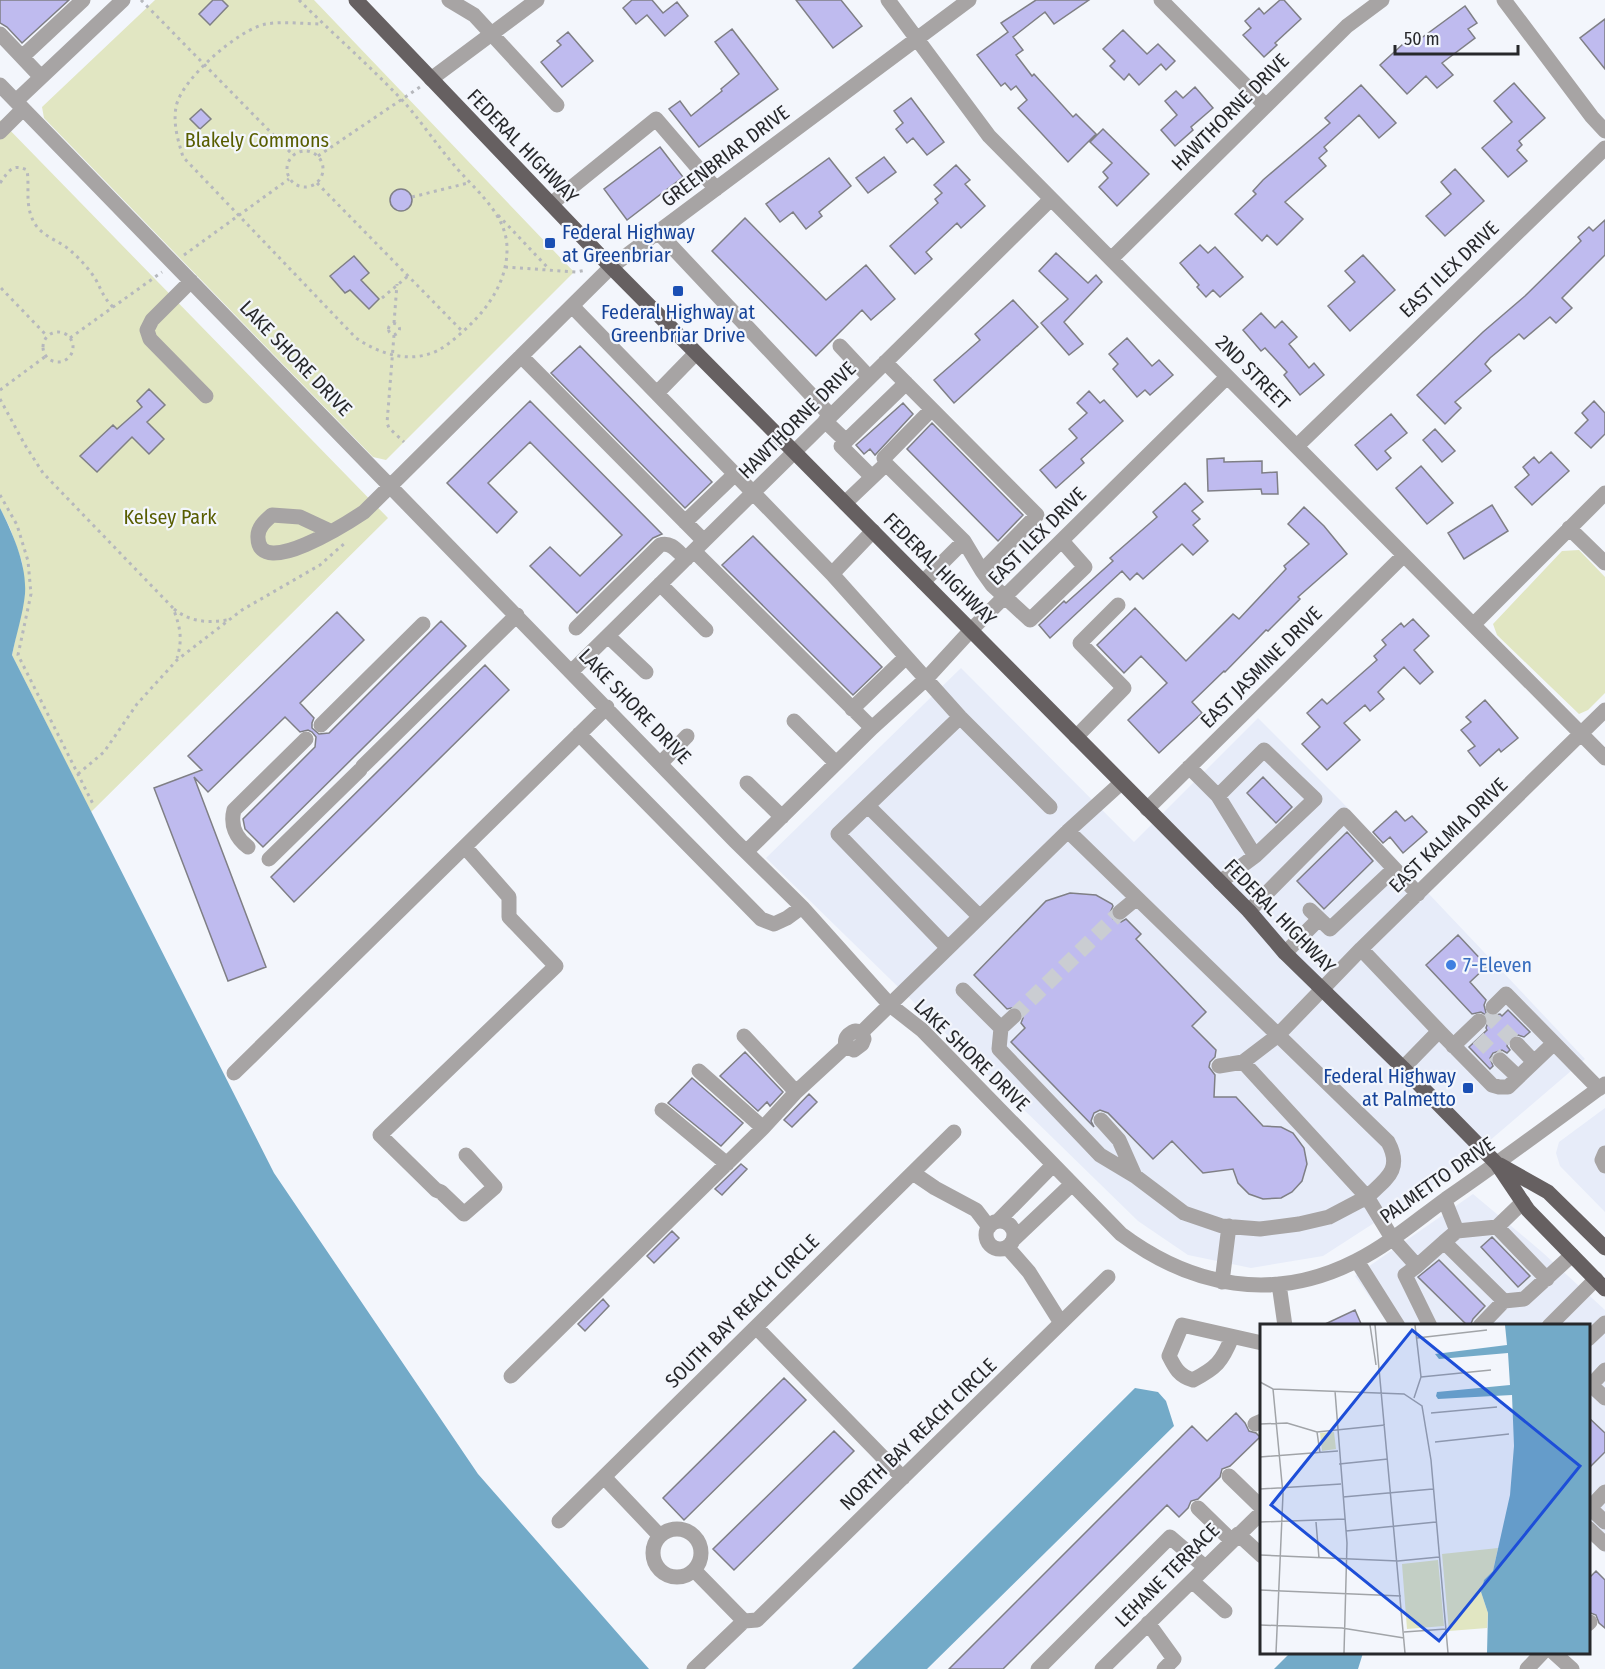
<svg xmlns="http://www.w3.org/2000/svg" width="1605" height="1669" font-family="'Fira Sans Condensed',sans-serif">
<rect width="100%" height="100%" fill="#f3f6fc"/>
<!-- built -->
<path fill="#e7ecf9" d="M961,668L1134,842L1258,718L1341,801L1585,1059L1453,1172L1323,1256L1251,1268L1188,1255L1138,1221L766,858Z
M1605,1108V1212L1560,1166L1556,1153L1559,1142Z
M1473,1194L1542,1252L1605,1310V1553L1589,1538L1588,1326L1389,1325L1355,1276Z"/>
<!-- green -->
<path fill="#e1e6c2" d="M155,0H314L574,272L386,460L373,457L44,118L42,107Z
M0,120L388,518L91,812L12,655L25,593L22,562L10,528L0,508Z
M1579,550L1605,577V693L1588,710L1579,714L1497,635L1493,624L1562,551Z"/>
<!-- water -->
<path fill="#73aac8" d="M0,508C13,534 27,565 25,594C23,614 16,635 12,655L274,1173L478,1474L649,1669H0Z
M1135,1388L1158,1392L1166,1401L1174,1426L927,1669H852Z
M1290,1653V1652L1363,1653L1358,1669H1274Z"/>
<!-- building -->
<path fill="#bfbbef" stroke="#7f7f85" stroke-width="1.5" d="M0,0H69L22,43L7,27L0,23Z
M213,0H222L228,6L210,25L199,14Z
M632,0H652L663,13L677,2L688,16L665,36L647,15L636,24L623,8Z
M796,0H841L862,26L833,48Z
M1036,0H1089L1054,24L1045,12L1013,37L1023,50L1016,55L1032,76L1034,74L1073,117L1076,114L1096,134L1068,162L1018,108L1027,100L1016,86L1011,90L1005,83L1001,86L977,55L1008,32L1001,23Z
M1280,0H1284L1301,19L1275,43L1277,45L1264,57L1243,35L1251,28L1245,21L1259,8L1264,14Z
M1465,6L1477,23L1468,29L1475,38L1442,63L1453,75L1437,88L1426,76L1407,94L1380,65L1415,33L1420,39Z
M1605,19V69L1580,38Z
M732,29L778,89L699,147L669,109L680,101L691,116L722,91L721,89L739,74L715,42Z
M1123,30L1147,54L1158,44L1175,61L1166,70L1161,64L1139,85L1129,74L1124,80L1110,66L1115,61L1103,49Z
M568,32L593,61L562,87L541,62L561,45L557,41Z
M1514,83L1545,118L1519,141L1522,145L1517,150L1527,161L1508,177L1482,148L1512,122L1494,101Z
M1361,85L1396,123L1379,138L1359,115L1324,147L1327,151L1319,158L1326,166L1285,202L1303,219L1277,245L1267,235L1262,241L1235,214L1256,194L1253,191L1263,180L1330,123L1325,118Z
M1195,87L1213,108L1191,127L1193,130L1175,146L1161,130L1177,115L1165,101L1176,91L1183,98Z
M911,98L944,142L927,155L913,138L907,143L896,129L903,123L894,111Z
M201,109L211,119L200,129L190,119Z
M1103,129L1149,174L1117,206L1099,187L1108,178L1103,172L1112,163L1090,142Z
M660,147L683,177L627,220L604,189Z
M884,157L896,172L868,193L856,178Z
M829,158L851,186L819,212L822,216L806,229L793,212L780,222L766,204Z
M956,165L970,180L965,184L985,206L961,228L957,223L926,252L932,259L915,274L890,246L938,203L935,199L942,193L934,185Z
M1455,169L1484,201L1445,236L1426,216L1451,194L1441,182Z
M390 200a11 11 0 1 1 22 0a11 11 0 1 1-22 0Z
M745,218L826,300L866,265L895,299L871,320L862,310L816,356L712,251Z
M1605,220V255L1562,298L1572,308L1556,323L1550,317L1524,339L1519,334L1490,358L1485,364L1491,371L1455,402L1461,408L1445,424L1417,395L1483,332L1525,296L1581,241L1578,237L1589,227L1593,231Z
M1200,245L1208,253L1215,247L1243,277L1220,297L1213,290L1206,297L1197,287L1199,285L1180,263Z
M1056,253L1088,283L1096,275L1102,282L1064,322L1083,344L1069,355L1041,323L1068,299L1039,271Z
M1363,255L1395,290L1350,331L1328,306L1355,282L1345,271Z
M354,256L369,273L361,280L379,299L369,309L350,290L345,293L330,276Z
M1013,300L1038,327L954,403L934,380L980,340L975,334Z
M1261,313L1275,328L1282,321L1297,337L1289,344L1309,368L1314,363L1324,375L1300,395L1284,375L1287,372L1265,348L1261,351L1243,330Z
M1127,338L1152,366L1159,360L1173,375L1150,395L1145,390L1137,397L1113,369L1118,364L1109,354Z
M580,346L712,482L685,508L551,373Z
M149,389L165,405L147,422L164,439L149,454L132,437L97,472L80,456L113,425L117,429L142,407L137,401Z
M1089,391L1100,403L1104,400L1123,421L1081,459L1084,463L1056,488L1040,470L1077,438L1069,429L1087,413L1077,403Z
M530,401L662,534L653,538L577,613L530,566L550,547L580,576L622,535L530,442L488,483L517,512L497,533L447,483Z
M1594,401L1605,413V434L1591,448L1575,433L1588,420L1582,413Z
M903,403L913,414L875,455L870,449L864,454L856,445Z
M1391,414L1407,433L1385,451L1391,458L1377,470L1355,445Z
M932,423L1023,515L998,541L907,449Z
M1435,429L1455,451L1442,462L1423,440Z
M1551,452L1569,471L1532,505L1515,487L1529,475L1523,467L1534,457L1539,463Z
M1224,458V462L1262,461V473L1277,472L1278,494H1262L1261,489L1208,491L1207,459Z
M1421,466L1453,503L1427,524L1396,488Z
M1185,483L1203,502L1192,511L1200,519L1193,525L1208,541L1193,555L1182,544L1143,579L1137,573L1130,580L1122,571L1050,638L1039,625L1064,601L1066,603L1113,561L1110,558L1157,517L1153,512Z
M1492,505L1508,531L1464,559L1448,533Z
M1304,507L1324,526L1347,554L1298,597L1300,599L1268,631L1266,630L1225,672L1224,671L1192,702L1202,713L1159,753L1128,720L1167,683L1141,656L1124,673L1097,645L1135,608L1186,661L1233,614L1239,619L1286,569L1284,566L1309,544L1288,524Z
M753,536L882,667L853,695L722,565Z
M337,612L364,640L300,703L314,718L312,723V728L319,734L329,733L441,621L466,646L263,847L245,829L243,819L315,747L316,737L312,732L308,730L300,732L285,717L208,792L194,777L266,967L228,981L154,788L202,770L188,756Z
M1413,619L1429,636L1414,650L1433,672L1420,684L1404,667L1384,686L1378,692L1384,699L1370,711L1365,705L1344,723L1360,740L1327,770L1302,744L1320,727L1307,713L1322,699L1327,704L1377,660L1374,656L1386,645L1382,640L1401,623L1404,627Z
M485,665L509,690L294,902L271,877Z
M1485,700L1518,738L1501,752L1499,749L1480,766L1468,751L1475,746L1461,730L1471,722L1466,717Z
M1263,777L1292,807L1276,823L1247,793Z
M1396,811L1405,821L1412,816L1427,832L1403,853L1390,837L1383,843L1373,832Z
M1347,832L1373,861L1324,909L1297,881Z
M1070,893L1096,895L1112,904L1113,906L1110,913L1113,919L1121,922L1126,919L1141,934L1136,939L1206,1012L1192,1026L1216,1050L1215,1057L1210,1062L1209,1067L1215,1075L1214,1097H1236L1263,1126L1281,1127L1293,1133L1304,1148L1307,1164L1302,1181L1292,1192L1281,1198L1263,1199L1249,1194L1238,1183L1233,1169L1203,1173L1172,1141L1153,1159L1108,1113L1100,1110L1094,1113L1091,1121L1094,1127L1011,1042L1025,1028L1021,1023L1023,1018L1022,1010L1016,1007L1007,1009L974,975L1046,901Z
M1458,935L1487,966L1470,982L1486,1000L1484,1005L1486,1013L1491,1016L1500,1014L1502,1016L1508,1010L1530,1032L1524,1037L1515,1034L1510,1037L1507,1046L1510,1050L1507,1053L1502,1050L1493,1053L1490,1058L1493,1066L1490,1069L1469,1047L1487,1030L1486,1028L1489,1019L1486,1015L1481,1012L1472,1014L1426,965Z
M745,1052L783,1092L770,1106L767,1102L758,1111L720,1076Z
M692,1078L743,1123L721,1146L668,1103Z
M809,1094L817,1102L792,1127L784,1120Z
M741,1164L747,1169L722,1195L715,1189Z
M672,1231L679,1238L654,1263L647,1256Z
M1492,1237L1530,1276L1518,1287L1481,1247Z
M1439,1260L1485,1306L1473,1319L1470,1326H1468L1418,1277Z
M603,1299L609,1306L585,1331L578,1324Z
M1355,1310L1362,1326H1321Z
M784,1378L806,1400L684,1520L663,1498Z
M1236,1413L1245,1423L1249,1431L1256,1433L1260,1437L1230,1466L1222,1469L1220,1477L1198,1499L1191,1501L1188,1508L1179,1517L1167,1505L1003,1669H949L1192,1426L1207,1441Z
M1588,1417L1605,1433V1452L1588,1469Z
M834,1431L854,1451L734,1570L713,1549Z
M1596,1571L1605,1580V1628L1599,1623L1596,1615L1588,1612V1579Z"/>
<g fill="none" stroke-linecap="round" stroke-linejoin="round">
<!-- minor-tunnel -->
<path stroke="#cacdd2" stroke-width="15" stroke-dasharray="15 8" stroke-linecap="butt" d="M1486,1013L1517,1044
M1014,1016L1120,912
M1478,1038L1500,1060"/>
<!-- path -->
<path stroke="#b6b8bd" stroke-width="3" stroke-dasharray="3 4.5" stroke-linecap="butt" d="M141,0L293,155
M299,0C333,34 370,66 403,101C421,121 436,144 454,165C474,189 506,213 507,247C508,288 479,320 448,344C419,366 384,357 356,338L183,157C178,140 173,125 176,107C181,79 239,29 266,24C284,21 305,24 322,24
M287 169a18 18 0 1 1 36 0a18 18 0 1 1-36 0Z
M318,156L420,87
M0,183C9,171 12,163 27,170C30,188 24,206 35,224C44,238 61,241 72,252C80,259 90,270 96,280C102,291 103,297 113,307
M317,183L462,331
M412,197L468,183
M498,215L549,269
M184,255L289,179
M505,267L576,272L586,270
M1,288L47,336
M382,298L408,276
M394,323L397,284
M388.5 329a5.5 5.5 0 1 1 11 0a5.5 5.5 0 1 1-11 0Z
M43 347a15 15 0 1 1 30 0a15 15 0 1 1-30 0Z
M394,335L387,423L389,428L404,442
M70,338L162,272
M0,390L46,356
M0,399L25,445L43,473L173,608C180,626 183,639 177,658
M0,495L17,525L28,561L31,594L18,655L94,806
M174,609C190,622 207,623 227,620
M78,774L104,752L137,704L177,660L242,610L320,565L346,542"/>
<!-- minor -->
<path stroke="#a7a4a4" stroke-width="15" d="M449,0L474,15L557,105
M888,0L989,136L1605,758
M1161,0L1266,106
M1504,0L1592,117L1605,131
M0,34L41,77
M22,57L83,0
M431,79L537,0
M0,85L735,841L802,907L890,1005L922,1030L1121,1234C1192,1287 1274,1303 1356,1261C1388,1245 1417,1220 1446,1199C1500,1162 1552,1123 1605,1084
M16,101L123,0
M0,132L23,109
M551,204L656,119L716,189
M658,232L831,416
M1111,259L1347,26L1382,0
M191,281L152,320L147,330L150,339L206,396
M572,306L832,574L960,717L1050,807
M840,346L869,377
M521,356L704,541
M885,362L1037,515L982,571L992,585L1030,620L1085,567L1062,541
M657,393L696,353
M931,410L884,458L886,464L964,541L982,571
M825,421L846,441L906,383
M846,441L841,446L872,477
M1297,446L1605,148
M845,503L886,464
M685,522L735,474
M1569,528L1605,563
M330,531L300,517L272,515C265,521 257,528 258,538C259,580 349,522 364,512L611,267L969,0
M694,551L872,728
M832,574L873,531
M923,582L964,541
M660,584L706,630
M1473,625L1605,493
M576,628L660,545C671,541 678,552 686,559
M608,636L646,672
M572,671L1051,199
M852,709L906,657
M794,721L836,763
M321,725L423,624
M579,734L761,919L774,924L787,918L802,907
M1076,737L1124,688L1080,643L1118,605
M661,763L687,736
M363,766L517,615
M1189,767L1218,796L1255,856L1220,882
M747,783L782,817
M1218,796L1264,750L1315,799L1255,856
M869,807L980,917
M1147,809L1404,555
M1068,831L1388,1142C1403,1170 1386,1179 1367,1197L1392,1238L1417,1266L1405,1275L1430,1326
M248,847C236,838 230,825 234,810L306,739
M465,847L509,897V917L556,966L380,1135L436,1190L441,1192L464,1214L495,1187L466,1155
M747,851L872,728L926,679L971,630L1227,377
M269,859L360,770
M1310,910L1330,929L1394,869
M1249,911L1344,815L1418,894
M1120,912L1137,898
M948,948L838,834L960,717
M1361,949L1439,1031L1403,1068
M1285,953L1319,919
M963,990L1001,1028L999,1049L1100,1155L1135,1176L1184,1213L1222,1226L1260,1229L1299,1224L1329,1217L1367,1197L1243,1062L1277,1036L1361,949L1605,710
M1493,1007L1506,994L1554,1043
M1001,1028L1014,1016
M1439,1031L1492,1085L1499,1087H1508L1554,1043L1599,1089
M862,1032L1068,831L1121,783
M744,1036L796,1092
M1517,1044L1534,1062
M846,1046L854,1050L862,1044L864,1039L862,1032
M1453,1046L1479,1021
M1500,1060L1518,1077
M1219,1066L1243,1062
M699,1071L763,1128
M234,1073L607,707
M662,1110L727,1164
M1101,1120L1119,1140L1135,1176
M1605,1153L1602,1160L1605,1166
M913,1173L935,1188L976,1210L989,1227
M1445,1201L1457,1231L1444,1242L1504,1301
M998,1221L1053,1165
M986 1235a14 14 0 1 1 28 0a14 14 0 1 1-28 0Z
M1497,1227L1523,1202
M1457,1231L1497,1227L1547,1279
M1013,1240L1072,1184
M1007,1247L1029,1272L1061,1323
M1357,1261L1398,1326
M1417,1266L1444,1242
M1222,1282L1229,1226
M1279,1284L1285,1326
M1480,1326L1504,1301L1524,1299L1572,1255
M1549,1326L1596,1279
M756,1327L903,1478
M1232,1337C1222,1362 1216,1368 1193,1380C1179,1376 1175,1368 1169,1356L1182,1325L1262,1343
M1588,1339L1605,1323
M1605,1370L1591,1385L1605,1398
M511,1376L763,1128L796,1092L846,1046C844,1038 848,1034 855,1031L862,1032
M1255,1424L1262,1421
M1229,1476L1262,1508
M604,1477L660,1536
M1198,1508L1232,1541
M1590,1508L1605,1522
M1588,1510L1605,1492
M559,1521L954,1132
M1588,1528L1605,1544
M653 1553a24 24 0 1 1 48 0a24 24 0 1 1-48 0Z
M1238,1534L1262,1556
M1192,1581L1225,1611
M744,1621L757,1620L1108,1277
M1148,1623L1174,1659L1164,1669
M1588,1624L1590,1622
M1553,1652L1572,1669
M694,1669L744,1621L694,1570
M1038,1669L1170,1537L1205,1567
M1102,1669L1262,1512
M1527,1669L1543,1652"/>
<!-- major -->
<path stroke="#666061" stroke-width="15" d="M356,0L611,267L1249,911L1285,953L1403,1068L1497,1164L1528,1210L1605,1289
M1500,1165L1548,1192L1605,1248"/>
</g>
<!-- markers -->
<g fill="#1a4fb4" stroke="#f3f6fc" stroke-width="2">
<rect x="544" y="237" width="12" height="12" rx="3"/>
<rect x="672" y="285" width="12" height="12" rx="3"/>
<rect x="1462" y="1082" width="12" height="12" rx="3"/>
</g>
<circle fill="#3f7fe0" stroke="#f3f6fc" stroke-width="2" cx="1451" cy="965" r="6"/>
<g text-anchor="middle" stroke-width="4.5" stroke-linejoin="round" paint-order="stroke">
<!-- street labels -->
<g font-size="20" fill="#27282b" stroke="#f3f6fc">
<text transform="translate(1230 112) rotate(-45)" y="7">HAWTHORNE DRIVE</text>
<text transform="translate(523 146) rotate(46)" y="7">FEDERAL HIGHWAY</text>
<text transform="translate(725 156) rotate(-37)" y="7">GREENBRIAR DRIVE</text>
<text transform="translate(1449 269) rotate(-44)" y="7">EAST ILEX DRIVE</text>
<text transform="translate(296 358) rotate(46)" y="7">LAKE SHORE DRIVE</text>
<text transform="translate(1253 372) rotate(45)" y="7">2ND STREET</text>
<text transform="translate(797 420) rotate(-45)" y="7">HAWTHORNE DRIVE</text>
<text transform="translate(1037 536) rotate(-45)" y="7">EAST ILEX DRIVE</text>
<text transform="translate(940 569) rotate(45)" y="7">FEDERAL HIGHWAY</text>
<text transform="translate(1261 667) rotate(-45)" y="7">EAST JASMINE DRIVE</text>
<text transform="translate(635 706) rotate(46)" y="7">LAKE SHORE DRIVE</text>
<text transform="translate(1448 835) rotate(-44)" y="7">EAST KALMIA DRIVE</text>
<text transform="translate(1280 916) rotate(46)" y="7">FEDERAL HIGHWAY</text>
<text transform="translate(972 1055) rotate(44)" y="7">LAKE SHORE DRIVE</text>
<text transform="translate(1437 1180) rotate(-35)" y="7">PALMETTO DRIVE</text>
<text transform="translate(742 1311) rotate(-45)" y="7">SOUTH BAY REACH CIRCLE</text>
<text transform="translate(918 1434) rotate(-44)" y="7">NORTH BAY REACH CIRCLE</text>
<text transform="translate(1167 1575) rotate(-45)" y="7">LEHANE TERRACE</text>
</g>
<!-- park labels -->
<g font-size="20" fill="#585d00" stroke="#f3f6fc">
<text x="257" y="147">Blakely Commons</text>
<text x="170" y="524">Kelsey Park</text>
</g>
<!-- transit labels -->
<g font-size="20" fill="#164399" stroke="#f3f6fc" text-anchor="start">
<text x="562" y="239">Federal Highway<tspan x="562" dy="23">at Greenbriar</tspan></text>
<text x="678" y="319" text-anchor="middle">Federal Highway at<tspan x="678" dy="23">Greenbriar Drive</tspan></text>
<text x="1456" y="1083" text-anchor="end">Federal Highway<tspan x="1456" dy="23">at Palmetto</tspan></text>
</g>
<!-- shop labels -->
<g font-size="20" fill="#366cbe" stroke="#f3f6fc" text-anchor="start">
<text x="1463" y="972">7-Eleven</text>
</g>
</g>
<!-- overview -->
<g transform="translate(1260 1324)">
<rect width="330" height="330" fill="#f3f6fc"/>
<path d="M74,108L76,125L62,127L60,109ZM238,224L233,247L224,256L221,268L228,289L227,304L189,307L182,230ZM178,236L184,302L147,305L142,240Z" fill="#e1e6c2"/>
<path d="M245,1H330V329H227L228,289L221,268L224,256L233,247L250,171L254,122L252,71L178,75L176,72L177,68L250,61L248,29L179,35L175,30L247,21Z" fill="#73aac8"/>
<path fill="none" stroke="#a1a4a8" stroke-width="1.5" d="M110,1L116,41M115,1L145,329M157,14L227,6M161,53L231,46M0,58L13,65L144,70L162,82L171,136L188,329M13,65L23,170L16,329M75,67L87,219L84,329M154,74L161,53L155,1M171,89L237,83M0,100L27,99L57,108L125,101M57,108L60,129M175,118L249,110M0,133L78,127M79,140L128,135M0,165L81,160M83,173L173,165M0,198L85,195M56,198L59,234M86,207L176,198M0,231L138,237L179,233M0,266L141,272M0,301L82,304L144,314M144,308L186,305"/>
<path fill="#1d4ed8" fill-opacity="0.15" stroke="#1d4ed8" stroke-width="3" d="M152,6L320,142L179,317L11,181Z"/>
<rect width="330" height="330" fill="none" stroke="#27282b" stroke-width="3"/>
</g>
<!-- scale -->
<path d="M1395 45v9h123v-9" fill="none" stroke="#27282b" stroke-width="3"/>
<text x="1404" y="45" font-size="18" fill="#27282b" stroke="#f3f6fc" stroke-width="4.5" paint-order="stroke">50 m</text>
</svg>
